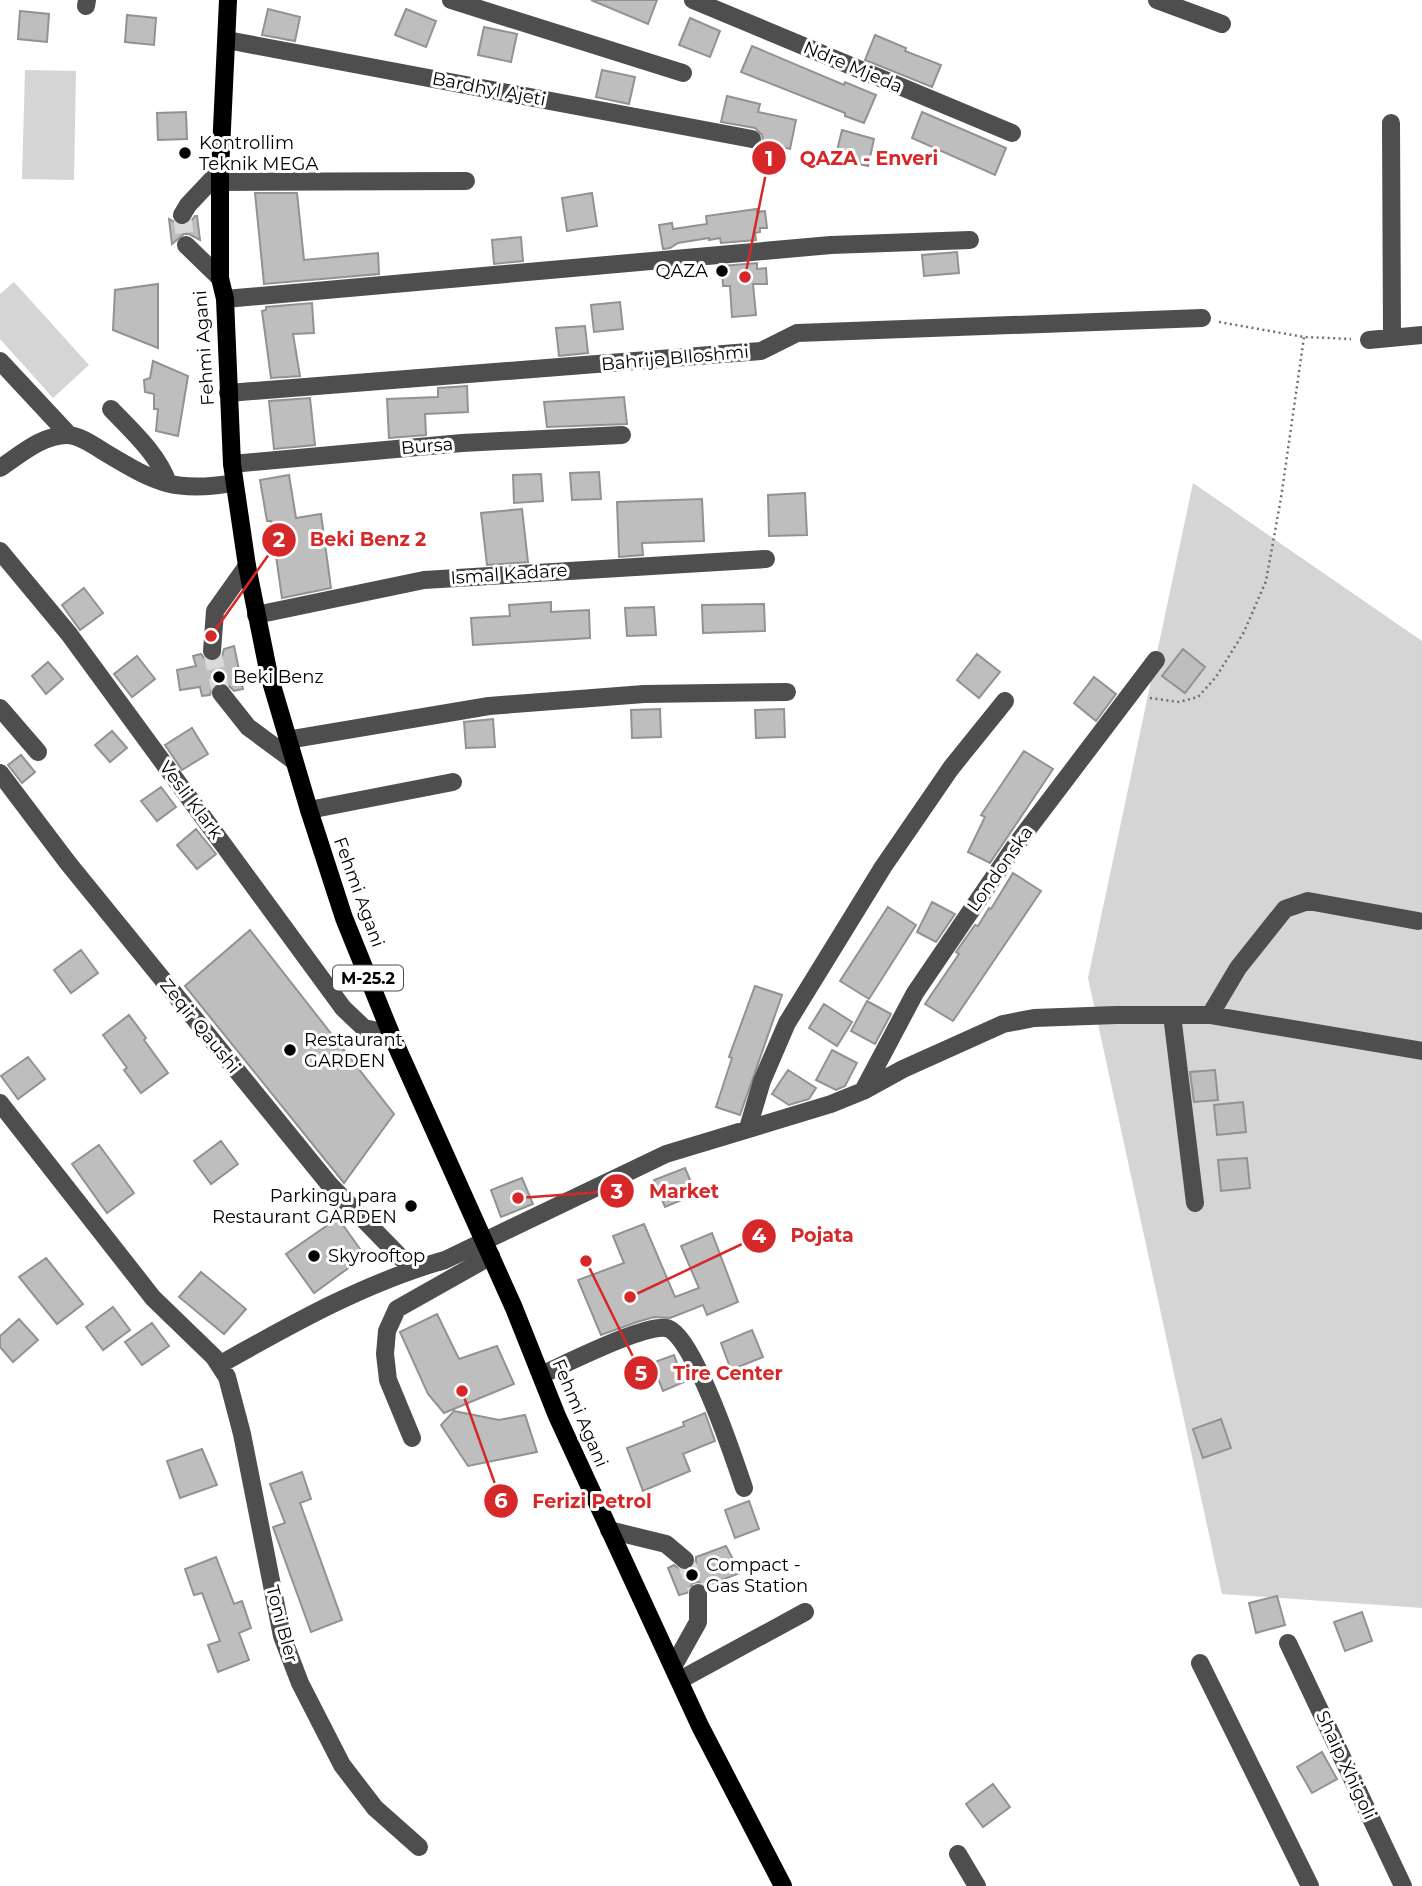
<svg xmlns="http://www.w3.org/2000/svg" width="1422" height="1886" font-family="Montserrat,sans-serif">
<rect width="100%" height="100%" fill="#fff"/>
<!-- green -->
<path fill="#d5d5d5" d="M25,70L76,71L74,180L22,179Z
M14,282L89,365L53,398L0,339V294Z
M1193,483L1422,641V1608L1222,1594L1088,978Z"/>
<!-- building -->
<path fill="#bebebe" stroke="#929292" stroke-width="2" d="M591,0H657L648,24Z
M268,9L300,17L295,41L262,35Z
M406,9L436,21L426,47L395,35Z
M20,11L49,14L47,42L18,39Z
M127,15L156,18L154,45L125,42Z
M690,18L720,31L710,57L679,45Z
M484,27L517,34L511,62L478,55Z
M875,35L906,48L905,51L941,65L932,87L865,60Z
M752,46L844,85L845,82L876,95L864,123L845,116V113L741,72Z
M602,70L635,77L629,104L596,97Z
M727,96L760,104L758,112L796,120L790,149L763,142L762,135L755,128L721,122Z
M186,112L187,139L158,140L157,113Z
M922,112L1006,148L995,175L912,138Z
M842,130L874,139L868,166L835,159Z
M255,193H297L304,260L378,253L379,274L264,284Z
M592,193L597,226L567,231L562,198Z
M757,209V212L765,211L767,228H760V232L755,233L756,240L721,243L720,238L709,240V238L678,243L670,248L663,249L659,225L672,223L673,229L707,224L706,216Z
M195,216H197L200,240L189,234H184L172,244L169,219L182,226L188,225Z
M521,237L523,261L494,264L492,240Z
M957,252L959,273L924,276L922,255Z
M757,263V269L766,268L767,284H753L756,315L732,317L730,286H723L722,266Z
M158,284V348L113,330L115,290Z
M620,302L623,329L594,332L591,305Z
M312,303L314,333L293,334L300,376L271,378L262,311L266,310V307Z
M585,326L588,353L559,356L556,328Z
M153,361L188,376L178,436L156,431L158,409H154V394L145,392L144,380L150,378Z
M467,386L468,412L425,414L426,435L389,438L387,399L438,397V388Z
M624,397L627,424L547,427L544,402Z
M310,398L315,445L274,449L269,401Z
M599,472L601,499L572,500L570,473Z
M541,474L543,501L514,503L513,475Z
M289,475L296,518L321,514L331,588L282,598L271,521H267L260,480Z
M805,493L807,535L769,536L768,495Z
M702,499L704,541L642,543L643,555L619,557L617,502Z
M522,509L528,562L487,565L481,513Z
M84,588L103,613L80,630L62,605Z
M551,602V612L589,610L590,638L473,645L471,618L510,616L509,605Z
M764,604L765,631L703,633L702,605Z
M654,607L656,635L627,636L625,608Z
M234,646L243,689L234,691L226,683L220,682L213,685L210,695L202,696L200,687L180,690L177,670L196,666L193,656L201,654L206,661H216L222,657L224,649Z
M1183,649L1205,667L1185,693L1162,676Z
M977,654L1000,672L979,698L957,680Z
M137,656L155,679L132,697L114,674Z
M48,662L63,679L46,694L32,676Z
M1094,677L1116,694L1096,721L1074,703Z
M660,709L661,737L632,738L631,710Z
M784,709L785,737L756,738L755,710Z
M493,719L495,747L466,748L464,722Z
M192,728L208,754L182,770L165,745Z
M112,731L127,748L110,762L95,745Z
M1024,751L1053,769L990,863L968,852L985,817L981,815Z
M21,755L35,772L22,783L8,765Z
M161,787L176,807L157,821L141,801Z
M196,829L216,854L197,869L177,845Z
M1013,873L1041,891L953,1021L925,1004L959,954L956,952L975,925L978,926L989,908L991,909Z
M932,902L955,914L936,942L917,932Z
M888,907L916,925L869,999L840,981Z
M250,930L394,1114L344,1183L185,986Z
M81,950L98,973L71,993L54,970Z
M755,986L782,995L740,1115L716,1107L732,1058L729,1057Z
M867,1001L891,1014L875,1044L851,1031Z
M824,1004L852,1022L837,1046L809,1028Z
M129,1015L146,1038L144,1040L168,1073L141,1093L124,1070L127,1068L103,1035Z
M832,1050L857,1063L845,1086L836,1090L816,1080Z
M28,1057L45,1079L18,1099L1,1076Z
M788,1070L816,1088L809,1099L789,1105L772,1094Z
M1215,1070L1218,1100L1194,1102L1190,1072Z
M1243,1102L1246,1132L1217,1135L1214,1105Z
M221,1141L238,1164L211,1184L194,1161Z
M99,1145L134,1193L107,1213L72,1164Z
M1247,1158L1250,1188L1221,1191L1218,1160Z
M685,1168L696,1194L665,1207L654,1180Z
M522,1178L533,1204L501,1217L491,1190Z
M338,1218L365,1256L314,1293L286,1254Z
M644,1224L675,1297L699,1288L681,1246L712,1233L738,1302L707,1315L703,1305L670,1318L654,1317L637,1322L601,1335L578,1280L624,1263L613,1236Z
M46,1258L83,1304L57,1324L19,1277Z
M201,1272L246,1309L224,1334L179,1297Z
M113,1307L130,1330L103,1350L86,1327Z
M437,1314L459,1359L497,1346L514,1384L444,1413L428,1394L400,1332Z
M19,1319L38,1340L13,1362L0,1347V1336Z
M152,1323L169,1346L142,1365L125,1342Z
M752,1330L763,1357L731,1370L721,1343Z
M674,1355L684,1382L663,1391L652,1363Z
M454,1411L499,1420L525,1415L537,1452L468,1466L441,1425Z
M705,1413L715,1441L683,1454L690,1471L643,1491L627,1448L684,1426L683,1422Z
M1221,1419L1231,1448L1203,1458L1193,1429Z
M202,1449L217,1485L180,1498L167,1461Z
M302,1472L311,1499L300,1503L342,1620L311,1632L273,1527L285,1523L270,1484Z
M749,1501L759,1529L735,1538L725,1510Z
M726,1546L740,1573L706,1586L699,1582L693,1583L687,1593L679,1595L668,1568L674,1565L682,1571L689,1570L696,1563V1557Z
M216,1557L234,1604L242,1601L251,1628L239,1633L249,1660L218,1672L208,1645L220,1641L202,1593L194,1595L185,1569Z
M1277,1596L1285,1625L1256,1633L1249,1603Z
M1362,1612L1372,1641L1345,1651L1334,1622Z
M1322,1752L1337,1779L1312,1793L1297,1767Z
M993,1784L1010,1807L983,1827L966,1804Z"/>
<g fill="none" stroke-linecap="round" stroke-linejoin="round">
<!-- minor-tunnel -->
<path stroke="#d9d9d9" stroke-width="18" stroke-dasharray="18 9" stroke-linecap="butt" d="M182,215L186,245
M212,651L221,693
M685,1560L698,1593"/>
<!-- path -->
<path stroke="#707070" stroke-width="2.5" stroke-dasharray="2 3.5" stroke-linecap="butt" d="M1219,322L1304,337L1351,339
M1150,698L1179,702L1198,697L1216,677L1244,632L1266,581L1281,498L1304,337"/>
<!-- minor -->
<path stroke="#4e4e4e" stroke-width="18" d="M451,0L683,73
M693,0L1012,133
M1157,0L1222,24
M86,6L87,0
M227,40L752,139
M1391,123L1392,337
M221,182L466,181
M182,215L188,205L220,171
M186,245L220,278
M225,299L831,245L970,240
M1369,340L1422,335
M0,361L69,435
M228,393L761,351L797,333L1202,318
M111,409C132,431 158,454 168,483
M232,464L462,443L622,435
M0,468C20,455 42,435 67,435C80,435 96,447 106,453C156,483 175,493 234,483
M0,551L69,634L343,1008L364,1028L391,1034
M256,615L424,580L766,559
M212,651L215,611L247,566
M221,693L248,727L294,761
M0,708L38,752
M287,740L489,706L644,694L787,692
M0,773L68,863L329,1184L412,1269
M309,810L453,782
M1172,1015L1195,1203
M1210,1015L1238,968L1285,909L1308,901L1418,921
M863,1091L903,1069L1003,1024L1034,1018L1116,1015H1210L1422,1051
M0,1103L153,1298L214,1357L227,1377L242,1434L282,1636L300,1683L342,1765L375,1808L419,1847
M748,1128L762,1081L787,1023L883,867L951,768L1005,701
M219,1365C292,1324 364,1283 445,1260L666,1154L831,1104L863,1091L915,993L1015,846L1156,660
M541,1375C566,1364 642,1325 666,1328C692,1331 735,1461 744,1488
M412,1438L388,1380L385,1354L387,1331L397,1309L491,1256
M609,1530L666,1544L685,1560
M1288,1643L1403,1886
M1200,1663L1310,1886
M674,1665L698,1622V1593
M680,1680L805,1612
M958,1854L977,1886"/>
<!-- major -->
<path stroke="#000" stroke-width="18" d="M228,0L220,171V278L225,299L232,464L247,566L269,675L309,810L344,918L391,1034L514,1308L557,1416L700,1726L783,1886"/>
</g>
<!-- markers -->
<g fill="#000" stroke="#fff" stroke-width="2.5">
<circle cx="185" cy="153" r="7"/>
<circle cx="722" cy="271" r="7"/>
<circle cx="219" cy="677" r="7"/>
<circle cx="290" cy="1050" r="7"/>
<circle cx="411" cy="1206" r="7"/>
<circle cx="314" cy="1256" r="7"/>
<circle cx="692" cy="1575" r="7"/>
</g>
<g text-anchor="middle" stroke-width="6" stroke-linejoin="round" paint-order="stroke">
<!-- shield labels -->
<rect fill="#fff" stroke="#4c4c4c" stroke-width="2" x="333" y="965.5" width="70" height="25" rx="5"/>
<g font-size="16" font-weight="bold" fill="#000">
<text x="368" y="984">M-25.2</text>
</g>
<!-- street labels -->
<g font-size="18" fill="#000" stroke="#fff">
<text transform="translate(853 67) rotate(23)" y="6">Ndre Mjeda</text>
<text transform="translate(489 89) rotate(11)" y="6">Bardhyl Ajeti</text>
<text transform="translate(204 348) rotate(-94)" y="6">Fehmi Agani</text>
<text transform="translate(675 358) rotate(-5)" y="6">Bahrije Blloshmi</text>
<text transform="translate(427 446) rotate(-5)" y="6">Bursa</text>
<text transform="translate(509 574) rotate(-4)" y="6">Ismal Kadare</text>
<text transform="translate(191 800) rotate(53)" y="6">Vesli Klark</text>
<text transform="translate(1000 869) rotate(-55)" y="6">Londonska</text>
<text transform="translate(359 892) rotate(70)" y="6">Fehmi Agani</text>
<text transform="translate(200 1026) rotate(51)" y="6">Zeqir Qaushi</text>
<text transform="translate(580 1413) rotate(67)" y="6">Fehmi Agani</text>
<text transform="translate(282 1624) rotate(75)" y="6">Toni Bler</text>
<text transform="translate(1346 1765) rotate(65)" y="6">Shaip Xhigoli</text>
</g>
<!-- poi labels -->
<g font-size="18" fill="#000" stroke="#fff" text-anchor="start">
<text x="199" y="149">Kontrollim<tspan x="199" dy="21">Teknik MEGA</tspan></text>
<text x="708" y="277" text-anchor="end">QAZA</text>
<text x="233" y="683">Beki Benz</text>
<text x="304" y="1046">Restaurant<tspan x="304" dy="21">GARDEN</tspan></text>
<text x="397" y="1202" text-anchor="end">Parkingu para<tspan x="397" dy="21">Restaurant GARDEN</tspan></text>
<text x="328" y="1262">Skyrooftop</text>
<text x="706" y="1571">Compact -<tspan x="706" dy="21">Gas Station</tspan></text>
</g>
</g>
<!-- callouts -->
<path fill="none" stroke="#d62828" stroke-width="2.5" d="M745 277L769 158M211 636L279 540M518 1198L617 1191M630 1297L759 1236M586 1261L641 1373M462 1391L501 1501"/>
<g fill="#d62828" stroke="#fff" stroke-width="2.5">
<circle cx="745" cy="277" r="7"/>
<circle cx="211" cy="636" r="7"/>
<circle cx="518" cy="1198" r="7"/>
<circle cx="630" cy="1297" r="7"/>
<circle cx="586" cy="1261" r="7"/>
<circle cx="462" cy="1391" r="7"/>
<circle cx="769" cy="158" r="18"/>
<circle cx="279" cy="540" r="18"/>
<circle cx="617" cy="1191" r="18"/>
<circle cx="759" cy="1236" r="18"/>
<circle cx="641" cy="1373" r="18"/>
<circle cx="501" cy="1501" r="18"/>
</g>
<g font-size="21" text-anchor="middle" font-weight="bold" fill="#fff">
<text x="769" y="166">1</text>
<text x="279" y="547">2</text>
<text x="617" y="1199">3</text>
<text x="759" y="1243">4</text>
<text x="641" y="1381">5</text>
<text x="501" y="1508">6</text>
</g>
<g font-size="19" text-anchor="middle" font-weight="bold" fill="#d62828" stroke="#fff" stroke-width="6" stroke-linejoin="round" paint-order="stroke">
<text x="869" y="165">QAZA - Enveri</text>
<text x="368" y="546">Beki Benz 2</text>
<text x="684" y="1198">Market</text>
<text x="822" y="1242">Pojata</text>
<text x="728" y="1380">Tire Center</text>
<text x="592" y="1508">Ferizi Petrol</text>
</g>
</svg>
